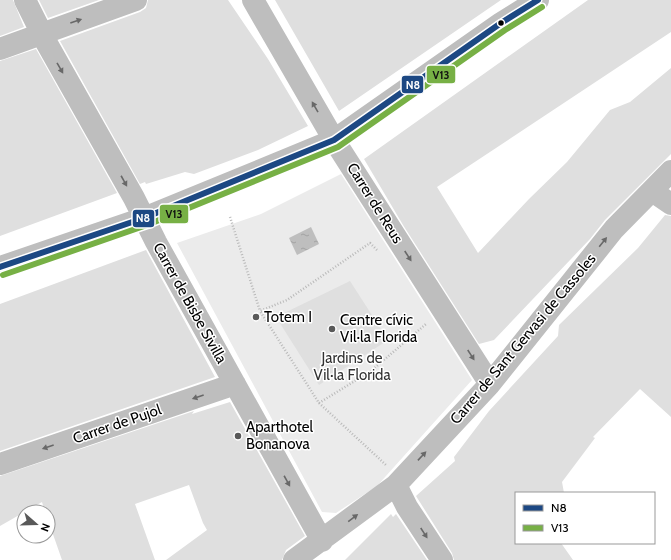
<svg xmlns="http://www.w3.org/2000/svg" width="671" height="560" font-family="Cabin,sans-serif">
<defs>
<pattern id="water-ripples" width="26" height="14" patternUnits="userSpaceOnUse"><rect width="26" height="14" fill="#bebebe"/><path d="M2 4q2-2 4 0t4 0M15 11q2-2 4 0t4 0" fill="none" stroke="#a2a2a2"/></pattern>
</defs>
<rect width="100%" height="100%" fill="#fff"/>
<!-- green -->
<path fill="#ebebeb" d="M341,174L472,380L377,486L336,513L322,512L177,243L261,214Z"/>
<!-- water -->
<path fill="url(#water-ripples)" d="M311,227L319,244L297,255L289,238Z"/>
<!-- building -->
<path fill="#dfdfdf" d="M0,0H13L24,27L0,36Z
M39,0H99L48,18Z
M148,0H228L268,59L308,126L258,150L194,174L185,172L146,184L145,182L140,184L60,41L140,12L146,8Z
M275,0H501L339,111Z
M588,0H671V32L437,187L478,253L529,199L567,162L610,110L630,102L671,68V154L605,220L590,239L494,340L479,344L403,225L364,159Z
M36,49L117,193L0,236V61Z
M665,215L671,216V417L640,389L593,437L595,438L562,482L564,493H516V543H561L573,560H454L452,553L416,496L455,461L454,457L489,411L558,336L559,325L638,248Z
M146,250L215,377L0,451V304Z
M350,281L388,340L319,385L276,317Z
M230,402L305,536L286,550L282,560H166L207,530L203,523L189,485L135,504L155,560H62L48,520V512H45L42,502L0,526V476L194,411L192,414Z
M391,514L393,517L396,514L427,560H345Z"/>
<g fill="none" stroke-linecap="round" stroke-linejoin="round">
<!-- path -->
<path stroke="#b9b9b9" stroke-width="2.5" stroke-dasharray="1 2" stroke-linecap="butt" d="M230,217L260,311
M377,250L370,243L287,300L260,311L319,403L371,371L426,324
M319,403L386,465"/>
<!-- minor -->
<path stroke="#bebebe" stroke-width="22" d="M25,0L46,42L134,198L156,242L322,541
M253,0L334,140L490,384
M0,49L136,0
M652,191L671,204
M0,267L144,218L334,140L501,23L538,0
M0,464L235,384
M396,485L407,507L442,560
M294,560L396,485L490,384L614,229L671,171"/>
<!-- bus-1 casing -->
<g stroke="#fff" stroke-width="9">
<path id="bus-1" d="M0,267L144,218L334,140L501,23L538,0"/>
</g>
<!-- bus-2 casing -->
<g stroke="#fff" stroke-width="9">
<path id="bus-2" d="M3,275L147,225L338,147L505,30L542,7"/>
</g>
<!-- bus-1 -->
<use href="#bus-1" stroke="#1c4883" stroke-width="6"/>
<!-- bus-2 -->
<use href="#bus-2" stroke="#77b045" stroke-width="6"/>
</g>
<!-- one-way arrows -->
<defs><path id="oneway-solid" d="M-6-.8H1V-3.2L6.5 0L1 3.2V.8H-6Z"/></defs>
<g fill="#686868">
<use href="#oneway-solid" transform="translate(76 21) rotate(-19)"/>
<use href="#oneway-solid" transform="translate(60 68) rotate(60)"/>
<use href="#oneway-solid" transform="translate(315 107) rotate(-120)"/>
<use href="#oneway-solid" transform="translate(124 181) rotate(61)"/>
<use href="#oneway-solid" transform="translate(603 242) rotate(-51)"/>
<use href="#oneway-solid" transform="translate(408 256) rotate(57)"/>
<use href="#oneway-solid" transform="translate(471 355) rotate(57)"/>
<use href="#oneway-solid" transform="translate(198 397) rotate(161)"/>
<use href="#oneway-solid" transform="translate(48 447) rotate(161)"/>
<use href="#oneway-solid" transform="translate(422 456) rotate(-47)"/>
<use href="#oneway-solid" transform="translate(287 481) rotate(61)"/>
<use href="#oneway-solid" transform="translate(353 518) rotate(-37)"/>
<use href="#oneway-solid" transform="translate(424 533) rotate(57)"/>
</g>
<!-- markers -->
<circle fill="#000" stroke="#fff" stroke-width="1.5" cx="501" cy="23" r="3.5"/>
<g fill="#595959" stroke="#fff" stroke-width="1.5">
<circle cx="256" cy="317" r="4"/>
<circle cx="332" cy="329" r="4"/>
<circle cx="238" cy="436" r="4"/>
</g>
<g text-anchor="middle" stroke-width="3" stroke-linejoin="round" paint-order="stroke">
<!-- street labels -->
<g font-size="15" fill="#000" stroke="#fff">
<text transform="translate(375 203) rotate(58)" y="5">Carrer de Reus</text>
<text transform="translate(190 303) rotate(61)" y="5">Carrer de Bisbe Sivilla</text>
<text transform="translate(523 339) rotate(-50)" y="5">Carrer de Sant Gervasi de Cassoles</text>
<text transform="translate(117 424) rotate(-19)" y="5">Carrer de Pujol</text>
</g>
<!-- poi labels -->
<g font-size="15" fill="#000" stroke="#fff" text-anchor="start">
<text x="264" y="322">Totem I</text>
<text x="340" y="325">Centre cívic<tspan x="340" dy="17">Vil·la Florida</tspan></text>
<text x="246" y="432">Aparthotel<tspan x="246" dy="17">Bonanova</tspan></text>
</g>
<!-- park labels -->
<g font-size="15" fill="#323232" stroke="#fff">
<text x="352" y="363">Jardins de<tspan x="352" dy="17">Vil·la Florida</tspan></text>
</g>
</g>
<g stroke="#fff" stroke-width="1.5">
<rect x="426" y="65" width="30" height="19" rx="4" fill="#77b045"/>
<rect x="401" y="75" width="23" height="19" rx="4" fill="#1c4883"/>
<rect x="159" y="204" width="30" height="20" rx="4" fill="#77b045"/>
<rect x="132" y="209" width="23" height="19" rx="4" fill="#1c4883"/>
</g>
<g font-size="11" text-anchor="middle" font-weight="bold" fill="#fff">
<text x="413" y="89">N8</text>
<text x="143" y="222">N8</text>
</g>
<g font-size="11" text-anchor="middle" font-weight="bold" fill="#111">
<text x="441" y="79">V13</text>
<text x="174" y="218">V13</text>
</g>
<!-- legend -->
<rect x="515" y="492" width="140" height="52" fill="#ffffff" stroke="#999999"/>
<rect x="523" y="505" width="20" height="6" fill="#1c4883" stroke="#999999"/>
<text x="551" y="512" font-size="12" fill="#000000">N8</text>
<rect x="523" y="525" width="20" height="6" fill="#77b045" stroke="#999999"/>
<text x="551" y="532" font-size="12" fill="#000000">V13</text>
<!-- north arrow -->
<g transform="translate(36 524) rotate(110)"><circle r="19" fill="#ffffff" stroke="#999999"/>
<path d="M0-3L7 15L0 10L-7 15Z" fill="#595959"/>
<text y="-6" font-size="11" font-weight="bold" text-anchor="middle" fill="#000000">N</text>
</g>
</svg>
